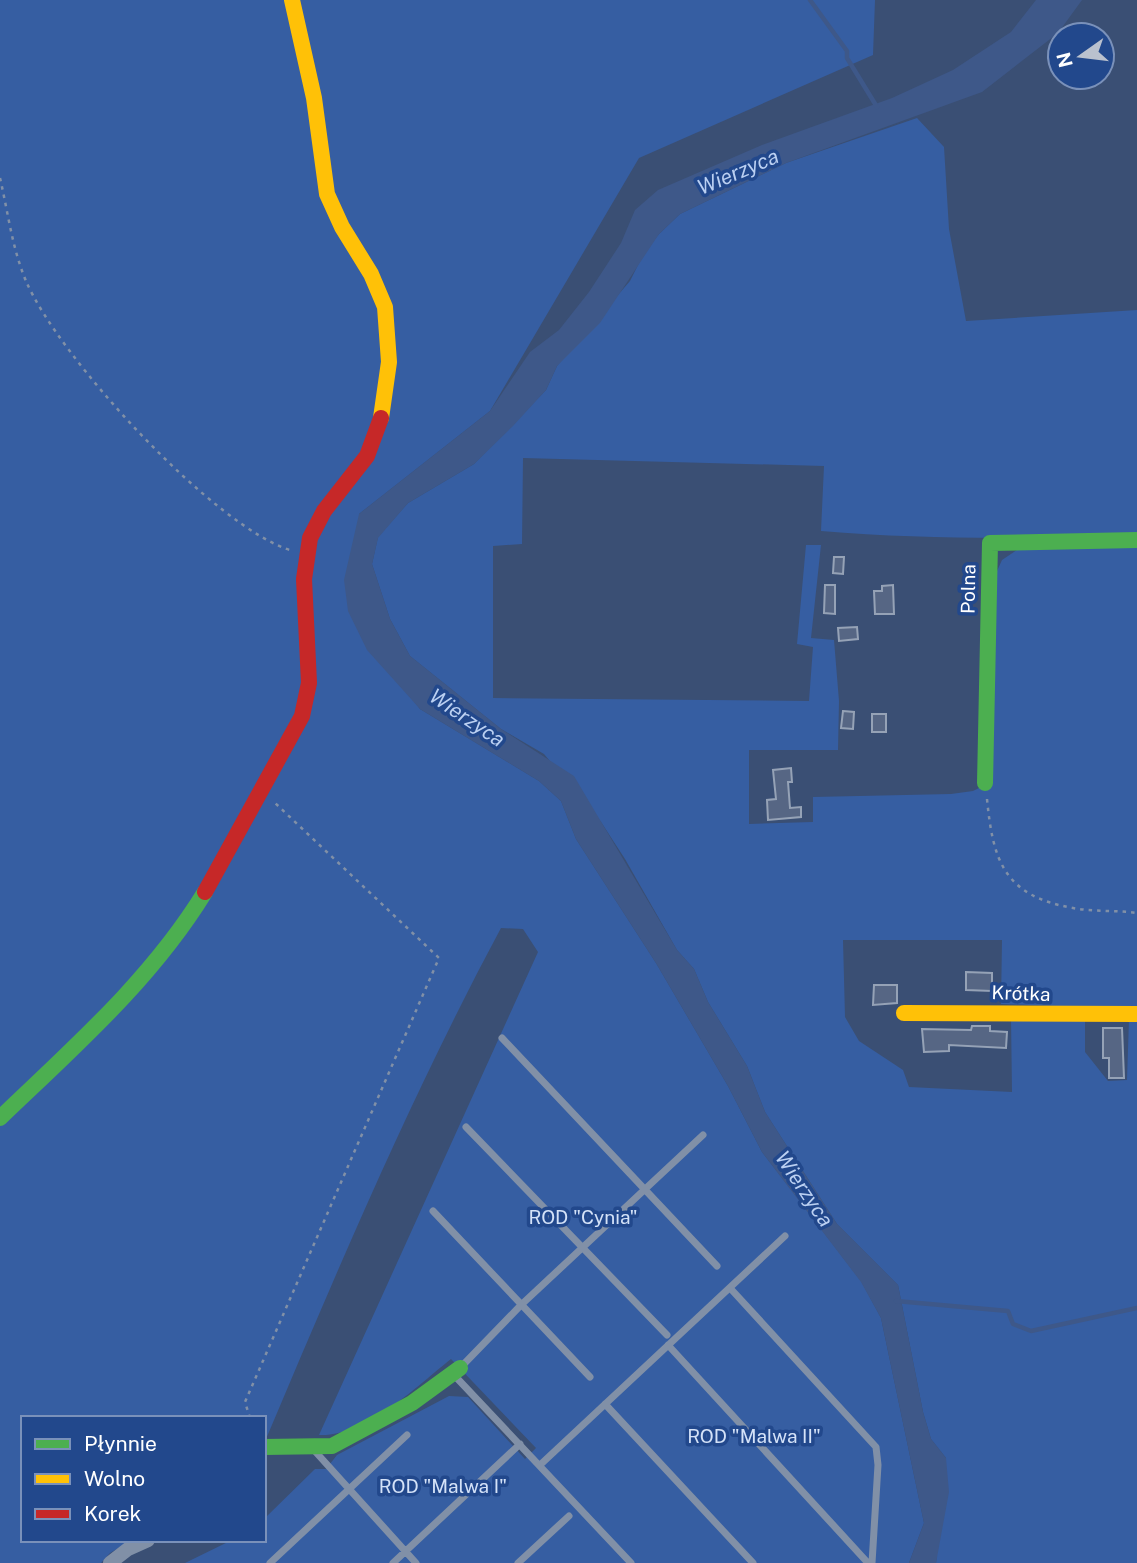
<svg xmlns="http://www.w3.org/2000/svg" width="1137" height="1563" font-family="'Public Sans',sans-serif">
<rect width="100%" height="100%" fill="#3a4f74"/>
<!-- green -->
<path fill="#365ea2" d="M0,0H875L873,55L639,158L490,411L359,514L396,679L420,709L539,781L561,801L576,839L656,963L728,1086L762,1152L861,1281L881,1318L924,1523L909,1563H185L232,1540H264V1519L315,1469H326L337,1455L449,1396L468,1397L525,1459L536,1448L451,1359C417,1386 366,1437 319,1435L538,952L523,929L501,928C412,1094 339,1266 266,1439L264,1418H23V1540H132L110,1553L101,1563H0Z
M917,118L944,147L949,229L966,321L1137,310V536C1031,538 927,540 821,531L824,466L523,458L522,544L493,546V698L809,701L813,647L797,644L806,545H821L811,638L834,640L839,701L838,750H749V824L813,822V797L951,794L973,791L989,783L993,580L1002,560L1020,548L1137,545V1009L1001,1004L1002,940H843L845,1017L859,1041L903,1070L909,1087L1012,1092L1011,1018L1085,1019V1052L1108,1081L1127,1080L1129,1019H1137V1563H936L946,1458L931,1439L923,1412L898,1285L837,1224L765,1112L747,1066L708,1002L694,969L677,950L625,859L601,822L544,754L501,729L410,656L390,619L372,564L378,537L408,503L474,464L546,390L557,366L630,281L644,253L659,234L680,214L786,163Z"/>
<!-- water -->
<path fill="#3e5889" d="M1036,0H1082L1058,33L982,92L786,163L680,214L659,234L600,323L557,366L546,390L513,426L474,464L408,503L378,538L372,564L390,619L410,656L501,729L574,776L677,950L694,969L708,1002L747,1066L765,1112L837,1224L898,1285L923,1412L931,1439L946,1458L949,1492L936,1563H909L924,1523L881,1318L861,1282L762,1152L728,1086L656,963L576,839L561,801L539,781L420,709L367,650L348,611L344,580L359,514L490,411L530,352L559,330L589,292L621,243L635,210L658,190L762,145L892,98L953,70L1011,32Z"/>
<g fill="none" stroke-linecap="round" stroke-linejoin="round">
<!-- stream -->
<path stroke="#3e5889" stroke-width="4.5" d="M810,0L847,51V58L877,107
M896,1301L1008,1311L1013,1324L1031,1331L1137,1308"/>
</g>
<!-- building -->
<path fill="#566684" stroke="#95a2b6" stroke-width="2" d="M834,557H844L843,574L833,573Z
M825,585H835V614L824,613Z
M893,585L894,614H875L874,591H882V586Z
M857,627L858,639L839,641L838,628Z
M843,711L854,712L853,729L841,728Z
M872,714H886V732H872Z
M791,768L792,782H788L790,808L801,807V817L768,820L767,800L776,799L773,770Z
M966,972L992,973V991L966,990Z
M874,985H897V1003L873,1005Z
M972,1026H990V1031L1007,1032L1006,1048L949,1045V1051L924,1052L922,1029L971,1030Z
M1103,1028H1122L1124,1078H1109V1058H1103Z"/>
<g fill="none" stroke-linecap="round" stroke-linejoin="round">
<!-- path -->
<path stroke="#8190a7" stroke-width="2.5" stroke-dasharray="3.5 5" stroke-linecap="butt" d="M0,178C8,212 12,248 26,281C58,356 215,529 293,551
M987,799C993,861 1004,896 1073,908C1094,912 1116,910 1137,913
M250,1418L245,1402L439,958L274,802"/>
<!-- lane -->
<path stroke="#8190a7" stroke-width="7" d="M502,1038L717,1266
M466,1127L667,1335
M433,1211L590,1377
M730,1288L876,1447L878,1465L872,1563
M668,1345L868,1563
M461,1367L521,1305L703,1135
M454,1375L631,1563
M605,1404L753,1563
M313,1449L416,1563
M540,1465L785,1236
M270,1563L407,1435
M393,1563L520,1444
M518,1563L569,1516"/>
<!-- street -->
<path stroke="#8190a7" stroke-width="14" d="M110,1563L128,1549L148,1540"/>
<!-- fast -->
<path stroke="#4caf50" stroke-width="16" d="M985,783L990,543L1137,540
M0,1118C74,1047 151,980 205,892
M264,1447L332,1446L412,1403L460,1368"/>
<!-- slow -->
<path stroke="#ffc107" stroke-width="16" d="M292,0L314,98L327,194L342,227L371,274L385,307L389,362L381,418
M904,1013L1137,1014"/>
<!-- jam -->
<path stroke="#c62828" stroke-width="16" d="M205,892L302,716L309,683L304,579L310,538L324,511L367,456L381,418"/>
</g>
<g text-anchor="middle" stroke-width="7" stroke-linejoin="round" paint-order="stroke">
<!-- street labels -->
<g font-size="19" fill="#fff" stroke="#22488c">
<text transform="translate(968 589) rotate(-89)" y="7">Polna</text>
<text transform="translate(1021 993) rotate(2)" y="7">Krótka</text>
</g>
<!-- park labels -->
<g font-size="19" fill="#d4e2f8" stroke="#22488c">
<text x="583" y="1224">ROD "Cynia"</text>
<text x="754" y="1443">ROD "Malwa II"</text>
<text x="443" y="1493">ROD "Malwa I"</text>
</g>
<!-- water labels -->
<g font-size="21" font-style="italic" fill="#bbd0f2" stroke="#22488c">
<text transform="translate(738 172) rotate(-23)" y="7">Wierzyca</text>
<text transform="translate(467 718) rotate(34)" y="7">Wierzyca</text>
<text transform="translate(804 1189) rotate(56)" y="7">Wierzyca</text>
</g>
</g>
<!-- legend -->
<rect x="21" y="1416" width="245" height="126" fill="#22488c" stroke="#7a91ba" stroke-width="2"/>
<rect x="35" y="1439" width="35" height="10" fill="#4caf50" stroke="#7a91ba" stroke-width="2"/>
<text x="84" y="1451" font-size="21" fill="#ffffff">Płynnie</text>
<rect x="35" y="1474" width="35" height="10" fill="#ffc107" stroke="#7a91ba" stroke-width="2"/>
<text x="84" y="1486" font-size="21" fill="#ffffff">Wolno</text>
<rect x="35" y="1509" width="35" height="10" fill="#c62828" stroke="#7a91ba" stroke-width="2"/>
<text x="84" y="1521" font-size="21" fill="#ffffff">Korek</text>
<!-- north arrow -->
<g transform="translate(1081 56) rotate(256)"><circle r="33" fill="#22488c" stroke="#7a91ba" stroke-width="2"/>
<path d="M0-5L12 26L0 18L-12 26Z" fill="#bac1ce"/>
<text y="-10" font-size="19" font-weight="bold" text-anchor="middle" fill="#ffffff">N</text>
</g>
</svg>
